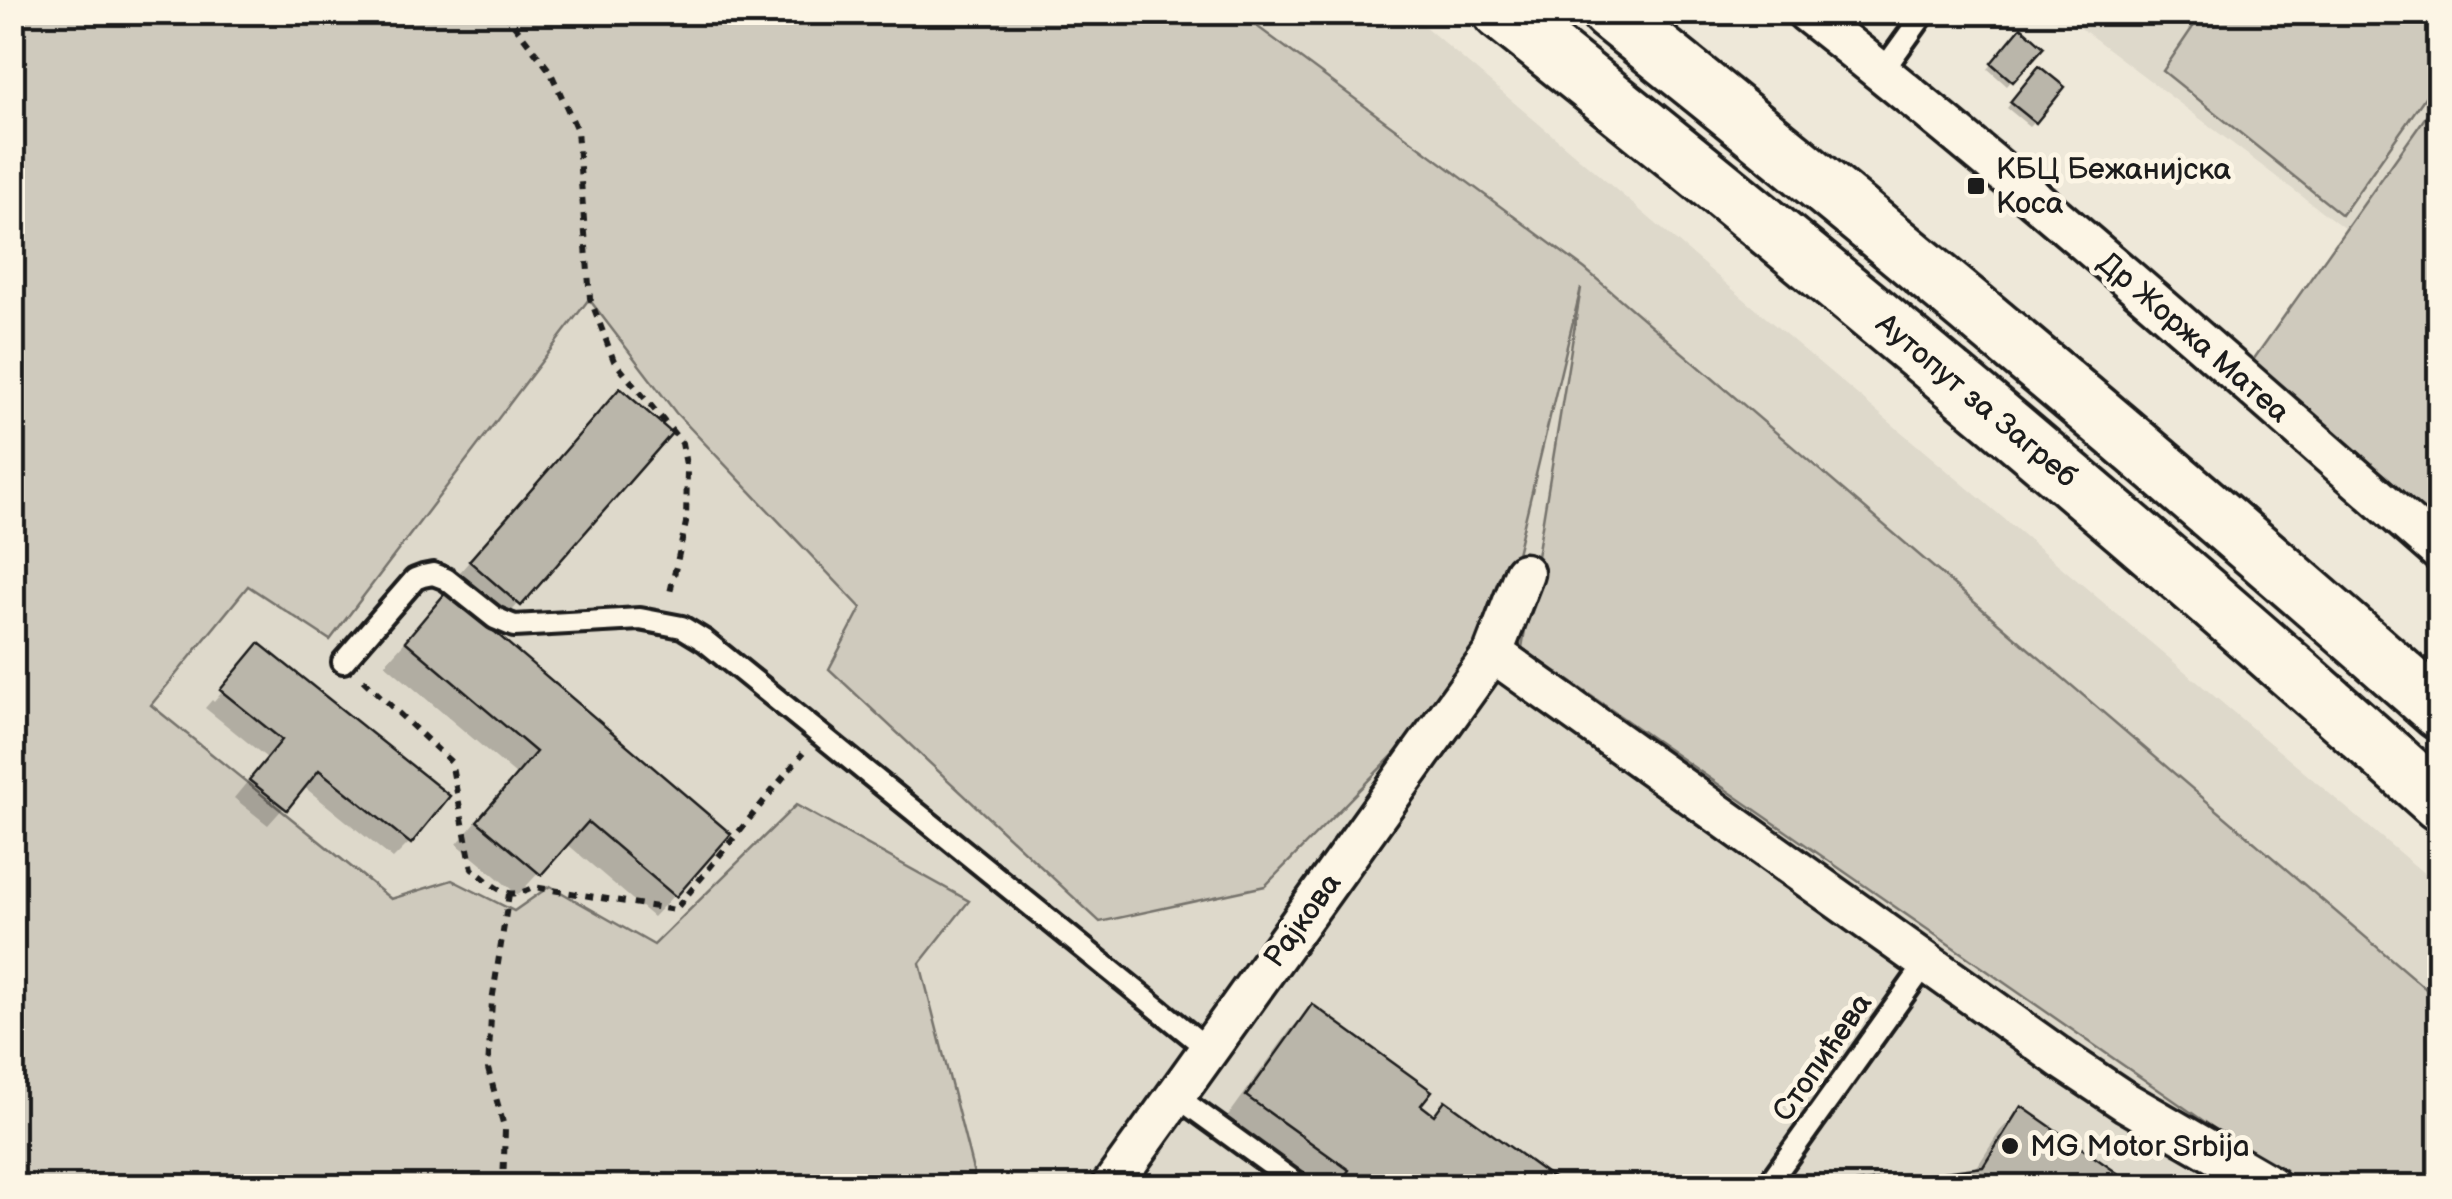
<svg xmlns="http://www.w3.org/2000/svg" width="2452" height="1199" font-family="'Balsamiq Sans',sans-serif">
<rect width="100%" height="100%" fill="#eee8d9"/>
<filter id="ink" filterUnits="userSpaceOnUse"><feTurbulence type="fractalNoise" baseFrequency=".01" numOctaves="2"/><feDisplacementMap in="SourceGraphic" scale="20" xChannelSelector="R" yChannelSelector="G"/><feConvolveMatrix kernelMatrix="1 2 1 2 8 2 1 2 1" color-interpolation-filters="sRGB"/></filter>
<g filter="url(#ink)">
<!-- built -->
<path fill="#ded9cb" d="M12,13H1409L1764,316L2439,886V1186H13Z
M2061,13H2439V98L2345,229Z"/>
<!-- green -->
<path fill="#cfcabd" stroke="#76736c" stroke-width="2.5" d="M2203,12L2439,13V77L2342,215L2163,71Z
M12,13H1239L1585,269L2439,1000V1186H2306L2218,1131L1522,648L1581,288L1493,653L1265,886L1100,922L829,669L861,608L676,413L589,299L330,640L248,586L151,705L391,899L452,880L514,911L550,886L654,945L796,805L969,901L920,963L977,1186H13Z
M2439,98V552L2241,377Z"/>
<!-- shadow -->
<path fill="#0003" d="M2021,31L2041,47L2007,86L1988,69Z
M2034,74V121L2029,126L2007,108Z
M603,408L669,433L503,621L454,579Z
M448,594L674,895L653,917L566,843L518,895L457,844L516,775L385,664Z
M248,660L410,842L393,859L303,786L268,825L234,798L267,758L205,708L212,700L214,702Z
M1313,1007L1418,1106L1432,1116L1445,1103L1560,1186H1320L1226,1119L1291,1029Z
M2021,1109L2132,1186H1846L1975,1170L2000,1131Z"/>
<!-- building -->
<path fill="#bab6aa" stroke="#1c1c1c" stroke-width="2.5" d="M2021,27L2044,47L2013,82L1991,63Z
M2039,66L2065,87L2036,123L2010,102Z
M620,388L672,433L521,606L469,561Z
M447,591L731,834L676,897L588,822L541,875L477,821L536,752L405,641Z
M259,643L450,796L411,844L319,770L287,810L249,780L282,740L220,690Z
M1312,1004L1432,1091L1421,1105L1434,1115L1445,1100L1564,1186H1338L1349,1170L1246,1096Z
M2021,1106L2136,1186H1832L1983,1167Z"/>
<g fill="none" stroke-linecap="round" stroke-linejoin="round">
<!-- lane casing -->
<g stroke="#1c1c1c" stroke-width="28">
<path id="lane" d="M1882,72L1925,12
M343,662L415,579L423,576L433,574L446,579L495,618L514,626L640,619L682,627L705,641L1209,1050
M1176,1096L1300,1186
M1767,1186L1927,962"/>
</g>
<!-- street casing -->
<g stroke="#1c1c1c" stroke-width="45">
<path id="street" d="M1806,12C2024,184 2231,368 2440,552
M1493,653L2063,1060L2126,1102L2271,1186
M1111,1186L1493,653L1524,573"/>
</g>
<!-- highway casing -->
<g stroke="#1c1c1c" stroke-width="62">
<path id="highway" d="M1501,12C1822,267 2136,529 2440,803
M1609,12C1892,238 2168,471 2440,711"/>
</g>
<!-- path -->
<path stroke="#1c1c1c" stroke-width="6" stroke-dasharray="8 8" stroke-linecap="butt" d="M504,12L550,71L577,130L590,298L614,361L682,443L687,470L686,523L669,597
M363,680L451,762L472,869C496,886 505,903 534,887L675,910L803,753
M503,1186L505,1130L488,1069L492,1001L509,894"/>
<!-- lane -->
<use href="#lane" stroke="#fcf5e5" stroke-width="20"/>
<!-- street -->
<use href="#street" stroke="#fcf5e5" stroke-width="38"/>
<!-- highway -->
<use href="#highway" stroke="#fcf5e5" stroke-width="55"/>
</g>
</g>
<!-- markers -->
<g fill="#1c1c1c" stroke="#fcf5e5" stroke-width="4">
<rect x="1966" y="176" width="20" height="20" rx="5"/>
<circle cx="2010" cy="1146" r="10"/>
</g>
<g text-anchor="middle" stroke-width="10" stroke-linejoin="round" paint-order="stroke">
<!-- poi labels -->
<g font-size="30" fill="#1c1c1c" stroke="#fcf5e5" text-anchor="start">
<text x="1996" y="179">КБЦ Бежанијска<tspan x="1996" dy="34">Коса</tspan></text>
<text x="2030" y="1156">MG Motor Srbija</text>
</g>
<!-- street labels -->
<g font-size="30" fill="#1c1c1c" stroke="#fcf5e5">
<text transform="translate(2194 337) rotate(41)" y="10">Др Жоржа Матеа</text>
<text transform="translate(1977 400) rotate(40)" y="10">Аутопут за Загреб</text>
<text transform="translate(1302 920) rotate(-54)" y="10">Рајкова</text>
<text transform="translate(1822 1057) rotate(-55)" y="10">Стопићева</text>
</g>
</g>
<!-- margin -->
<rect width="2452" height="1199" fill="none" stroke="#fcf5e5" stroke-width="50"/>
<rect x="25" y="25" width="2402" height="1149" fill="none" stroke="#1c1c1c" stroke-width="4" filter="url(#ink)"/>
</svg>
